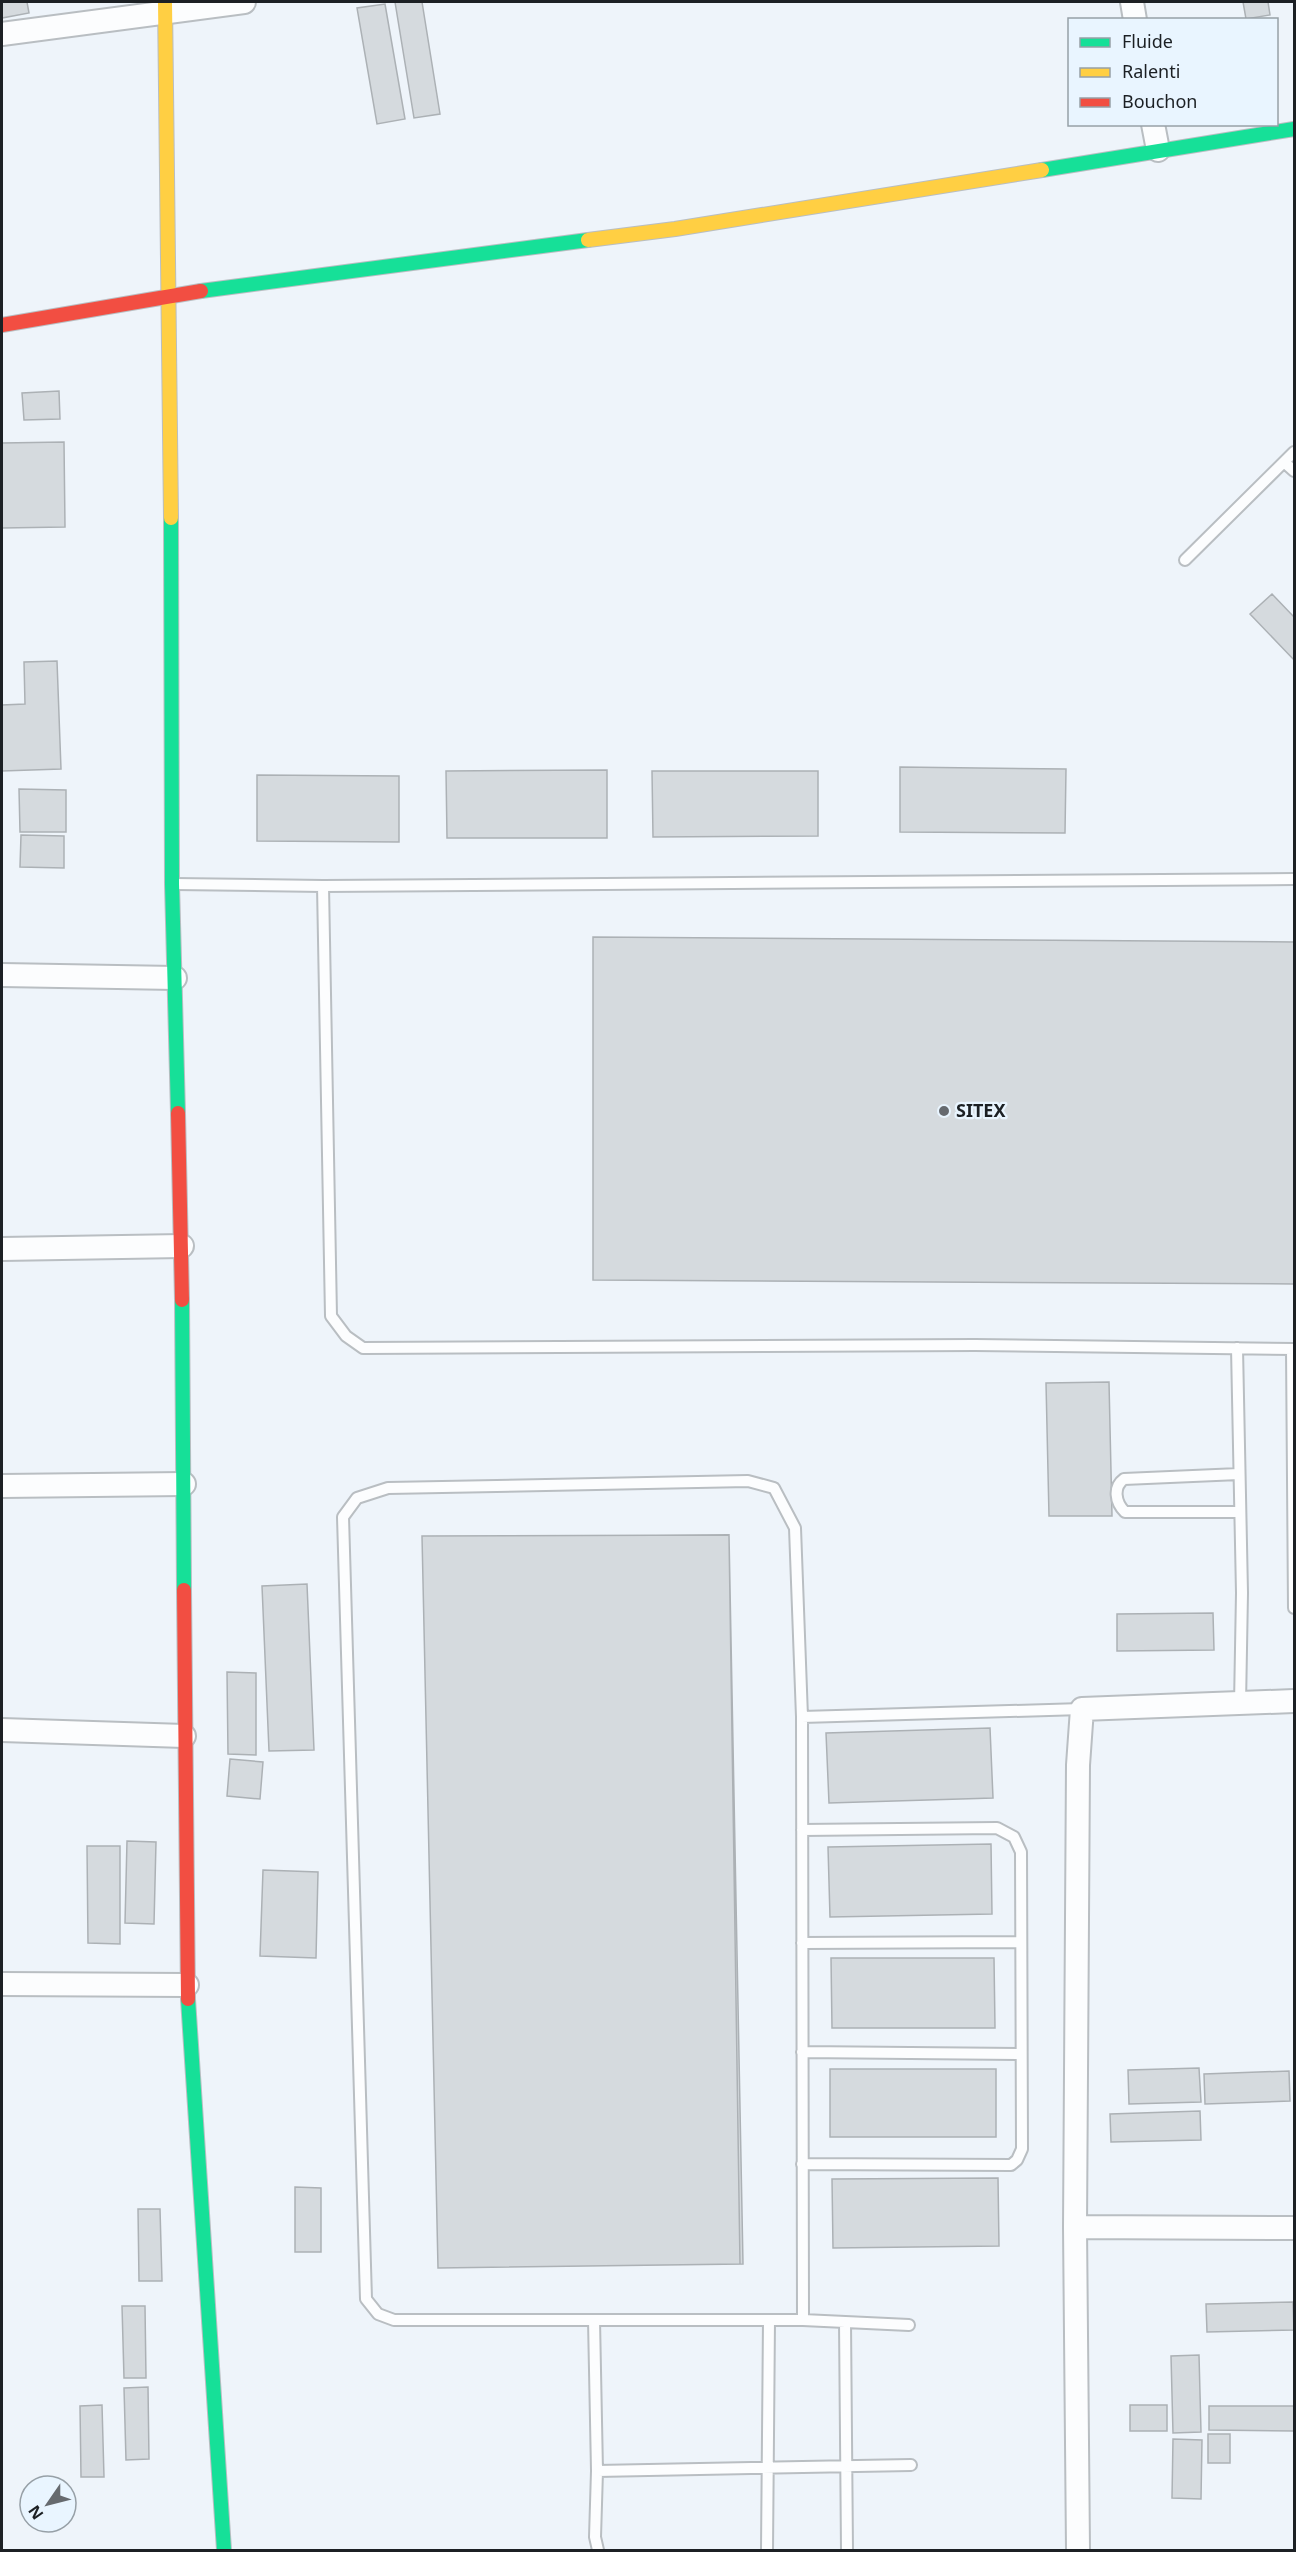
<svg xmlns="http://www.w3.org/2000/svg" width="1296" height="2552" font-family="'Noto Sans',sans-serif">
<rect width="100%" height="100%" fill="#eef4fa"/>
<!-- building -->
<path fill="#d5dade" stroke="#acb1b5" stroke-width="1.5" d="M2,2H27L29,13L2,18Z
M395,2H422L440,114L414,118Z
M1243,2H1268L1270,15L1246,19Z
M385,4L405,119L377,124L357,8Z
M59,391L60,419L24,420L22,393Z
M64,442L65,527L2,528V443Z
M1272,594L1294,617V660L1250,614Z
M57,661L61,769L2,771V705L25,704L24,662Z
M900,767L1066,769L1065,833L900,832Z
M607,770V838H447L446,771Z
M652,771H818V836L653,837Z
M257,775L399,776V842L257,841Z
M19,789L66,790V832H20Z
M21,835L64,836V868L20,867Z
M593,937L1294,942V1284L593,1280Z
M1109,1382L1112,1516H1049L1046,1383Z
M729,1535L743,2264L438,2268L422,1536Z
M729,1535L740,2264L438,2268L422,1536Z
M307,1584L314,1750L269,1751L262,1586Z
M1213,1613L1214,1650L1117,1651V1614Z
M227,1672L256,1673V1755L228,1754Z
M990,1728L993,1798L829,1803L826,1733Z
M230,1759L263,1762L260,1799L227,1796Z
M127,1841L156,1842L154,1924L125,1923Z
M991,1844L992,1914L830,1917L828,1847Z
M87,1846H120V1944L88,1943Z
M263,1870L318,1872L316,1958L260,1956Z
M831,1958H994L995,2028H832Z
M1199,2068L1201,2102L1129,2104L1128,2070Z
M830,2069H996V2137H830Z
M1289,2071L1290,2101L1205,2104L1204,2074Z
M1200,2111L1201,2140L1111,2142L1110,2114Z
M998,2178L999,2246L833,2248L832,2179Z
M295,2187L321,2188V2252H295Z
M138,2209H160L162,2281H139Z
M1293,2302L1294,2330L1207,2332L1206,2304Z
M122,2306H145L146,2378H124Z
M1199,2355L1201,2432L1173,2433L1171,2356Z
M148,2387L149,2459L126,2460L124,2388Z
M102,2405L104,2477H81L80,2406Z
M1130,2405H1167V2431H1130Z
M1209,2406H1294V2431L1209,2430Z
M1208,2434H1230V2463H1208Z
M1173,2439L1202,2440L1201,2499L1172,2498Z"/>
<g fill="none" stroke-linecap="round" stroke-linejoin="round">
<!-- lane casing -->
<g stroke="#b9bec2" stroke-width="14">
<path id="lane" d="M1284,462L1294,471
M1185,560L1294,452
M175,884L323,886L1294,879
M323,886L331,1316L346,1336L363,1348L975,1345L1294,1349
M1237,1348L1242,1593L1240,1704
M1292,1349L1294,1608
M1239,1474L1124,1479C1113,1487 1115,1502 1125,1512H1240
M802,1717L1082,1709
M802,1830L997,1828L1014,1837L1021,1852L1022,2149L1017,2160L1011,2165L802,2164
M802,1943L1020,1942
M802,2052L1021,2054
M594,2320L597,2471L595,2537L598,2550
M803,2320L802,1717L795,1528L774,1488L748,1481L388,1488L357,1498L343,1517L366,2299L378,2314L394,2320H803L909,2325
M845,2322L847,2550
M597,2471L911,2465
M767,2550L769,2320"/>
</g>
<!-- street casing -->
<g stroke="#b9bec2" stroke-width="26">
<path id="street" d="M1132,2L1135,20
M2,34L244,2
M1153,124L1158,150
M2,975L175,978
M2,1249L182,1246
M2,1486L184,1484
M2,1730L184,1736
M2,1984L187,1985
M1075,2227L1294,2228
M1078,2550L1075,2227L1078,1765L1082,1709L1294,1701"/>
</g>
<!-- fast casing -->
<g stroke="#b9bec2" stroke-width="16">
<path id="fast" d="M1042,170L1294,129
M201,291L588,240
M171,518L172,884L178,1113
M182,1300L184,1590
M188,1999L224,2550"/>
</g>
<!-- slow casing -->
<g stroke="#b9bec2" stroke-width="16">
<path id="slow" d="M165,2L171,518
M588,240L675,229L1042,170"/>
</g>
<!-- jam casing -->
<g stroke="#b9bec2" stroke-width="16">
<path id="jam" d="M2,325L201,291
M178,1113L182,1300
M184,1590L188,1999"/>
</g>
<!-- lane -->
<use href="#lane" stroke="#fcfdfe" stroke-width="10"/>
<!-- street -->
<use href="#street" stroke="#fcfdfe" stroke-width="22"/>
<!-- fast -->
<use href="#fast" stroke="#16e098" stroke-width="14"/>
<!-- slow -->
<use href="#slow" stroke="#ffcf43" stroke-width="14"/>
<!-- jam -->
<use href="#jam" stroke="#f24e42" stroke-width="14"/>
</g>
<!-- markers -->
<circle fill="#666a6f" stroke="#e9f5ff" stroke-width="2" cx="944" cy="1111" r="6"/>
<g text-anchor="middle" stroke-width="4.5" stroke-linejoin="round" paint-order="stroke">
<!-- poi labels -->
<g font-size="18" font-weight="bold" fill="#1c2024" stroke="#e9f5ff" text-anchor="start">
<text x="956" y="1117">SITEX</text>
</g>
</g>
<!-- border -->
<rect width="1296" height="2552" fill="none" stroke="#1c2024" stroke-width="6"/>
<!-- legend -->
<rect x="1068" y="18" width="210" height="108" fill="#e9f5ff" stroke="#97a0a7" stroke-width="1.5"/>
<rect x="1080" y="38" width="30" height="9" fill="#16e098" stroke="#97a0a7" stroke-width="1.5"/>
<text x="1122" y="48" font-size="18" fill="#1c2024">Fluide</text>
<rect x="1080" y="68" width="30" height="9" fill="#ffcf43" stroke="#97a0a7" stroke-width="1.5"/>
<text x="1122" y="78" font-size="18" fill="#1c2024">Ralenti</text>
<rect x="1080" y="98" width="30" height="9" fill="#f24e42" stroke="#97a0a7" stroke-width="1.5"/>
<text x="1122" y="108" font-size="18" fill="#1c2024">Bouchon</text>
<!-- north arrow -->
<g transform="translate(48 2504) rotate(235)"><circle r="28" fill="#e9f5ff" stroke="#97a0a7" stroke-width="1.5"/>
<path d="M0-4.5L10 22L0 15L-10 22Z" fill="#666a6f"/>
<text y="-9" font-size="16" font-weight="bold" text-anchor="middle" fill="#1c2024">N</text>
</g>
</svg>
